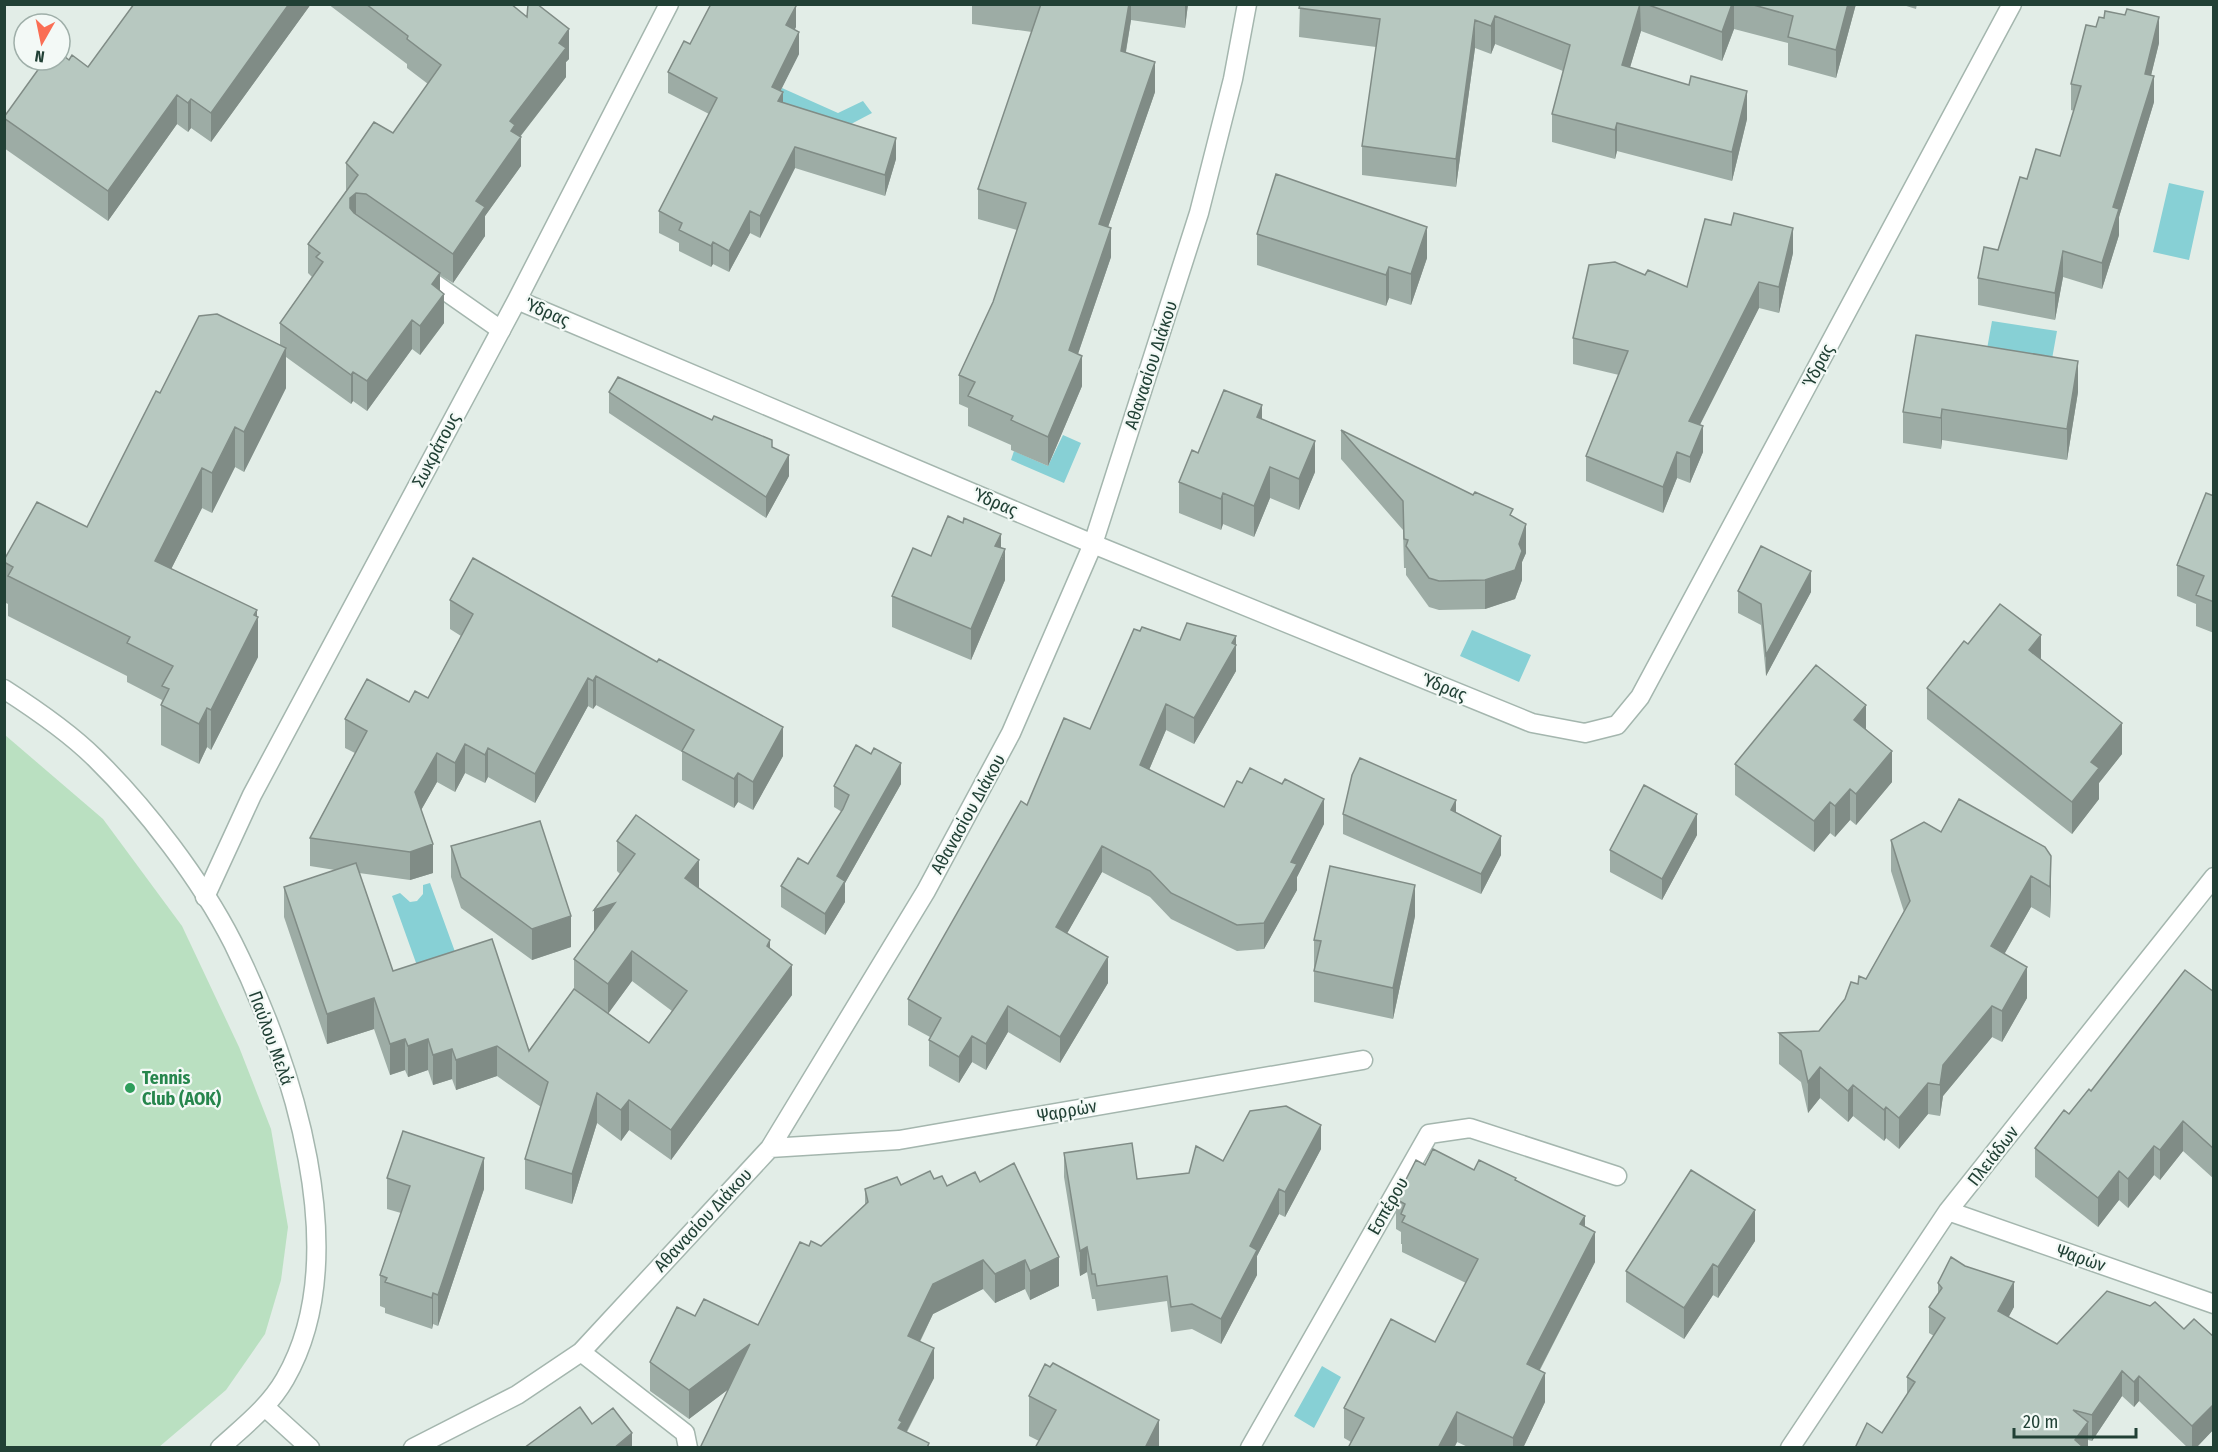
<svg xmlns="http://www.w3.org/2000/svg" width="2218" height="1452" font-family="'Fira Sans Condensed',sans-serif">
<rect width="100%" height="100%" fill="#e2ede7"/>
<!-- green -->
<path fill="#bae0c1" d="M5,735L103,819L182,926L239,1047L271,1129L288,1227L281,1280L265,1334L226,1390L159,1447H5Z"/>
<!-- water -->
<path fill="#87d0d5" d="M782,88L838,113L863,101L872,113L834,133L773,106Z
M2169,183L2204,191L2189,260L2153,252Z
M1992,321L2057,331L2052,359L1987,349Z
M1063,435L1081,443L1064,483L1011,460L1014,451L1048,466Z
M1472,630L1531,655L1519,682L1460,656Z
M430,883L458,960L420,974L392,896L400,893L410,902L417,901L423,894V885Z
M1322,1366L1341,1377L1314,1428L1294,1416Z"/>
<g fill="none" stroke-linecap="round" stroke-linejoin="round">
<!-- service casing -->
<g stroke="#a4b6ae" stroke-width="21">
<path id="service" d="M421,274L501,330"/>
</g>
<!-- minor casing -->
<g stroke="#a4b6ae" stroke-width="21">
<path id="minor" d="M517,300L1093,544L1532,723L1585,733L1617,725L1640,697L2012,4
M205,897L252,795L517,300L669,4
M770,1148L899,1140L1363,1060
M1948,1211L2214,1304
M581,1352L685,1433L688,1448
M265,1407L310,1448
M413,1448L517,1395L581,1352L770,1148L926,891L1011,733L1093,544L1199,213L1233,79L1247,4
M1250,1448L1429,1134L1470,1128L1617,1176
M1790,1448L1948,1211L2214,877"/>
</g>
<!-- tertiary casing -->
<g stroke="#a4b6ae" stroke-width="21">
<path id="tertiary" d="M4,689C32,707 72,735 95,758C146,808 201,880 233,943C292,1061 356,1256 285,1379C269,1407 244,1426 220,1448"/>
</g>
<!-- service -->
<use href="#service" stroke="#fff" stroke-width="18"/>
<!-- minor -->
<use href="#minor" stroke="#fff" stroke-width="18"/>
<!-- tertiary -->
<use href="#tertiary" stroke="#fff" stroke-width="18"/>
</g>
<!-- wall -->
<path fill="#9daca5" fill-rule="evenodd" d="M311,4L211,142L191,128L188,132L177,124L108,221L4,148V118L69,60L88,67Z
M328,4H511L569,59L566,62V77L520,137L521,166L485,216V236L453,283L440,275V290L444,323L420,355L412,349L367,411L353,401L351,404L286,357V388L244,472L235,467L212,513L202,508L171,569L257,616L258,657L211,750L207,747L199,764L161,745V705L162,700L127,682V676L8,616V604L4,602V560L87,527L160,393L280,345V323L312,277L308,273V244L346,191V163L393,133L428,84L407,68V64Z
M972,4H1188L1185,28L1131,20L1126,52L1155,92L1108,227L1111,257L1078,354L1082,386L1048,466L1011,450V445L968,426V408L959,404V375L993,302L1017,230L978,219V189L1032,32L972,24Z
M1300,4H1856L1836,78L1788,65V43L1734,29L1722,61L1641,31L1630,67L1747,119L1732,181L1617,151L1615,159L1552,142V114L1563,71L1495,44L1491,54L1475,48L1456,187L1362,175V146L1376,47L1299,37Z
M1900,4H1917L1916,9Z
M796,27L794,30L799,54L780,91L783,102L896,159L885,196L795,168L760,238L750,233L729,272L713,264L711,267L679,251V243L659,233V211L709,114L668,93V72L690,44Z
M2096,27L2159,43L2151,75L2154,102L2119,217V235L2102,289L2063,277L2055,320L1978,305V278L1998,250L2027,179L2060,156L2074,111L2071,110V84Z
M1257,234L1427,258L1411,305L1389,298L1386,306L1257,265Z
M1793,253L1779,313L1759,308L1700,425L1703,452L1690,483L1677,478L1663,513L1586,481V456L1619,375L1573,364V338L1645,275L1687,287Z
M609,392L789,476L766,518L609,413Z
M2078,392L2067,460L1942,440L1941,449L1903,443V412Z
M1262,419L1315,472L1299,510L1270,498L1254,537L1223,524L1221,530L1179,513V482L1198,453Z
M1341,430L1513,517L1526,553L1522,562V580L1515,599L1485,609L1439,610L1429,607L1406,575V568H1404L1403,530L1341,459Z
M2214,496V633L2196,626V604L2177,596V565Z
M931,556L1005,580L971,660L892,627V596Z
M1738,591L1811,592L1766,676L1761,625L1738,613Z
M450,600L783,756L753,810L738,802L734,808L682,780V752L596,705L593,709L588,706L535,803L488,777L485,783L465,773L455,792L437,782L421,810L433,873L410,880L359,873L393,971L529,1051L574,989V959L594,932L620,874L617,871V841L699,888L770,949L792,995L671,1160L629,1130L621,1141L597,1123L572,1204L525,1189V1159L541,1107L497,1076L456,1090L452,1079L433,1085L428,1070L408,1077L405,1070L390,1075L374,1029L327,1044L284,917V887L335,870L310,866V838L355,753L345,748V719L428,698L461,636L450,629ZM632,981L672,1011L649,1043L608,1013Z
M1140,631L1180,640L1236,636V671L1194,744L1166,730L1149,770L1224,807L1324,824L1297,877V890L1264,949L1237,951L1171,919L1150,897L1102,872L1067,933L1108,983L1060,1063L1008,1032L986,1070L972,1062L959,1083L929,1066V1040L930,1037L908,1025V999L1027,805L1090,729Z
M1968,644L2041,660L2122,754L2099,783V799L2072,834L1927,719V688Z
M1866,729L1892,782L1856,825L1850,820L1835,837L1830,833L1814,852L1735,795V764Z
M901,784L845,883V902L825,935L781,907V886L808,864L842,812L834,807V786Z
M1456,813L1501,855L1481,894L1343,834V814Z
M1941,832L2051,887L2050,918L2031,907L2005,953L2027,998L2002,1042L1992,1037L1943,1096L1940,1116L1928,1114L1899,1149L1886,1138L1884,1141L1853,1116L1848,1122L1820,1098L1808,1113L1801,1082L1779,1064V1033L1819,1031L1858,984L1866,979L1904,912L1891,871V840Z
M1697,835L1662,900L1610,872V850Z
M451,846L571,947L532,960L461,908L451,877Z
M1415,916L1393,1019L1314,1002V940Z
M2214,992V1179L2183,1151L2160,1180L2154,1175L2128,1208L2119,1200L2098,1227L2035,1177V1148L2091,1091Z
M1321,1149L1285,1217L1279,1214L1257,1256V1275L1221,1344L1192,1329L1171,1332L1167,1301L1097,1311L1095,1299H1092L1087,1272L1080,1276L1064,1177V1153L1137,1179L1189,1173L1223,1161Z
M1425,1165L1474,1170L1516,1181L1585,1227L1595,1262L1540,1370L1545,1402L1523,1448H1470L1457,1442L1454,1448H1348L1351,1442L1344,1438V1408L1435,1342L1466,1283L1402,1252V1244H1401V1232L1396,1229V1199Z
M387,1178L484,1189L438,1326L433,1324L432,1329L385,1313V1308L380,1306V1275L401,1213L387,1209Z
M934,1179L947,1186L980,1182L1059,1286L1030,1300L1025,1289L995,1303L983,1289L933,1314L920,1342L934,1378L907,1432L929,1448L727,1390L689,1419L650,1391V1362L695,1316L758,1325L809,1246H821L865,1206V1189L901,1185Z
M1755,1241L1718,1298L1713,1295L1684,1339L1626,1302V1271Z
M1938,1283L2014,1307L2008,1317L2057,1344L2184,1329L2214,1337V1429L2196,1448H2188L2139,1401L2134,1407L2122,1396L2092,1441L1907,1394V1377L1934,1336L1929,1333V1307L1938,1295Z
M1029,1396L1159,1448L1039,1441L1029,1436Z"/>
<!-- shaded-wall -->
<path fill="#808c86" d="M289,4H311L211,142V113Z
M1129,4H1131V20L1121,80V51Z
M1185,4H1188L1185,28Z
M1640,4L1641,31L1622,94V65Z
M1732,4H1734V29L1722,61V32Z
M1848,4H1856L1836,78V50Z
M796,6V27L786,47V25Z
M1495,16V44L1491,54V26Z
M2159,17V43L2145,100V74Z
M1475,20V48L1456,187V159Z
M569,29V59L566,62V77L515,143L521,137V166L485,216V236L453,283V254L510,121L559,43Z
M799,32V54L772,108V87Z
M1155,62V92L1099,253V224Z
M2154,76V102L2119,217V235L2102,289V263L2113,207Z
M1747,91V119L1732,181V152Z
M783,92V113L778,101Z
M177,95V124L108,221V191Z
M191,99V128L188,132V103Z
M1617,123V151L1615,159V130Z
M896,138V159L885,196V175Z
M795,147V168L760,238V216Z
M356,193V223L350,208V198Z
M750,211V233L729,272V251Z
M1427,227V258L1411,305V274Z
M1111,228V257L1069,380V350Z
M1793,228V253L1779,313V287Z
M713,242V264L711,267V246Z
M2063,251V277L2055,320V293Z
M1389,267V298L1386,306V275Z
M440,273V299L444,294V323L420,355V326L432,284Z
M1759,282V308L1689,446V421Z
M412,320V349L367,411V381Z
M286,348V388L244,472V432Z
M1082,356V386L1048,466V437Z
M2078,361V392L2067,460V429Z
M353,372V401L351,404V375Z
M1262,405V436L1257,417Z
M1942,409V440L1941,449V418Z
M1703,426V452L1690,483V457Z
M235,427V467L212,513V473Z
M1315,441V472L1299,510V479Z
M1677,452V478L1663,513V487Z
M789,455V476L766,518V497Z
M1270,467V498L1254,537V506Z
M202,468V508L155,601V561Z
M1223,493V524L1221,530V499Z
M1526,524V553L1522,562V580L1515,599L1485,609V580L1519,544Z
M1001,534V560L1005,549V580L971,660V629L995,546Z
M1811,571V592L1766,676V655Z
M257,610V620L258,617V657L211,750V710Z
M2041,635V666L2029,650Z
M1236,636V671L1194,744V718Z
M596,676V705L593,709V681Z
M588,678V706L535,803V774Z
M1166,704V730L1140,791V765Z
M1866,705V736L1854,720Z
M207,708V747L199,764V724Z
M2122,723V754L2099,783V799L2072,834V802L2091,762Z
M783,727V756L753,810V782Z
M465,744V773L455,792V763Z
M488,748V777L485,783V755Z
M1892,751V782L1856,825V794Z
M437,753V782L415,821V792Z
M901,763V784L845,883V902L825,935V914L837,876Z
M738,773V802L734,808V779Z
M1850,789V820L1835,837V806Z
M1324,799V824L1297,877V890L1264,949V923L1291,862Z
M1456,800V819L1451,810Z
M1830,802V833L1814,852V821Z
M1697,814V835L1662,900V879Z
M1501,836V855L1481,894V874Z
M433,844V873L410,880V852Z
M1102,846V872L1056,953V927Z
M2051,856V887L2050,918V887Z
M699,860V891L685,878Z
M2031,876V907L1991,977V946Z
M1415,885V916L1393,1019V988Z
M615,903L594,940V910Z
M571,916V947L532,960V929Z
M770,940V970L767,946Z
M632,951V981L608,1014V984Z
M1108,957V983L1060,1063V1037Z
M792,965V995L671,1160V1130Z
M2027,967V998L2002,1042V1011Z
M374,998V1029L327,1044V1014Z
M1008,1006V1032L986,1070V1044Z
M1992,1006V1037L1943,1096L1940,1116V1085L1943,1065Z
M972,1036V1062L959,1083V1057Z
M405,1039V1070L390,1075V1044Z
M428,1039V1070L408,1077V1046Z
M497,1046V1076L456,1090V1060Z
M452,1049V1079L433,1085V1055Z
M1820,1067V1098L1808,1113V1082Z
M1928,1083V1114L1899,1149V1118Z
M1853,1085V1116L1848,1122V1091Z
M597,1093V1123L572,1204V1174Z
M629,1100V1130L621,1141V1110Z
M1886,1107V1138L1884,1141V1110Z
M2183,1121V1151L2160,1180V1150Z
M1321,1125V1149L1285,1217V1192Z
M2154,1146V1175L2128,1208V1179Z
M484,1158V1189L438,1326V1295Z
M2119,1171V1200L2098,1227V1198Z
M1279,1189V1214L1257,1256V1275L1221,1344V1319L1250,1246Z
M1755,1210V1241L1718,1298V1267Z
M1585,1216V1246L1580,1224Z
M1595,1232V1262L1527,1394V1364Z
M1087,1247V1272L1080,1276V1251Z
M1059,1257V1286L1030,1300V1271Z
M983,1260V1289L933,1314L908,1365V1336L933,1284Z
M1025,1260V1289L995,1303V1274Z
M1713,1264V1295L1684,1339V1308Z
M2014,1282V1307L1998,1337V1311Z
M433,1293V1324L432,1329V1298Z
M750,1344V1373L689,1419V1390Z
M934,1348V1378L898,1448L899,1420Z
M2122,1371V1396L2092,1441V1415Z
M1545,1373V1402L1523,1448H1513V1438Z
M2139,1376V1401L2134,1407V1382Z
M2214,1404V1429L2196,1448H2192V1426Z
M1457,1412V1442L1454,1448H1438Z
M1159,1420V1448H1145Z
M2088,1422V1447L2075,1448V1440Z
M632,1433V1448H614Z"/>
<!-- building -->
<path fill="#b7c8c0" stroke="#808c86" stroke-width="1.5" d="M134,4H289L211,113L191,99L188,103L177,95L108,191L4,118V117L45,60H60V53L69,60L72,55L88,67Z
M366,4H511L527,17L528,4H537L569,29L559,43L566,48L510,121L515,125L511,131L521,137L476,201L485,207L453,254L366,194L356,193L350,198V208L354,213L440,273L432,284L444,294L420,326L412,320L367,381L353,372L351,375L280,323L323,262L316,257L320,253L308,244L358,175L346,163L374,122L393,133L441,65L407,39L408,36Z
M711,4H793L796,6L786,25L799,32L772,87L783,92L778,101L896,138L885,175L795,147L760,216L750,211L729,251L713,242L711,246L679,230L682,223L659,211L717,98L668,72L684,41L690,44Z
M1041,4H1129L1121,51L1155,62L1099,224L1111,228L1069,350L1082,356L1048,437L1011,420L1013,416L968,396L975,382L959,375L993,302L1026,203L978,189Z
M1300,4H1640L1622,65L1689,85L1691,76L1747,91L1732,152L1617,123L1615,130L1552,114L1570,45L1495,16L1491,26L1475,20L1456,159L1362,146L1380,19L1299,8Z
M1646,4H1732L1722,32Z
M1750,4H1848L1836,50L1788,37L1793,16Z
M2127,9L2159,17L2145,74L2154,76L2113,207L2119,209L2102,263L2063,251L2055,293L1978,278L1984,247L1998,250L2020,177L2027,179L2036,149L2060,156L2081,86L2071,84L2086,25L2096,27L2099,17L2104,18L2105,11L2125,15Z
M1276,174L1427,227L1411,274L1389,267L1386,275L1257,234Z
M1734,213L1793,228L1779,287L1759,282L1689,421L1703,426L1690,457L1677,452L1663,487L1586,456L1628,351L1573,338L1589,265L1615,262L1645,275L1648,270L1687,287L1705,219L1731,225Z
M217,314L286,348L244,432L235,427L212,473L202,468L155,561L257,610L254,615L258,617L211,710L207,708L199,724L161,705L169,689L162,686L173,666L127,643L130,637L8,576L13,567L4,562V560L37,502L87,527L156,391L160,393L199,316Z
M1916,335L2078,361L2067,429L1942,409L1941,418L1903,412Z
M618,377L712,420L714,416L772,440V447L789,455L766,497L609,392Z
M1224,390L1262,405L1257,417L1315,441L1299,479L1270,467L1254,506L1223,493L1221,499L1179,482L1192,450L1198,453Z
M1341,430L1473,495L1475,492L1513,509L1510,515L1526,524L1519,544L1522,551L1515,570L1485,580L1439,581L1429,578L1406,546L1408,540L1404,539L1403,501Z
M2206,493L2214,496V602L2196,595L2204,576L2177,565Z
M948,516L963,523L964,518L1001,534L995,546L1005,549L971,629L892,596L913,548L931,556Z
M1761,546L1811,571L1766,655L1761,604L1738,591Z
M473,558L657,662L659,659L783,727L753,782L738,773L734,779L682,751L694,730L596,676L593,681L588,678L535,774L488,748L485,755L465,744L455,763L437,753L415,792L433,844L410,852L310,838L367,731L345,719L367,679L409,702L415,691L428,698L473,614L450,600Z
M2000,604L2041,635L2029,650L2122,723L2091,762L2099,768L2072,802L1927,688L1964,641L1968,644Z
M1187,623L1236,636L1232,643L1236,645L1194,718L1166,704L1140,765L1224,807L1237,781L1242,783L1250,768L1282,784L1285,779L1324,799L1291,862L1297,864L1264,923L1237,925L1171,893L1150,871L1102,846L1056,927L1108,957L1060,1037L1008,1006L986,1044L972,1036L959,1057L929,1040L941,1018L908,999L1021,801L1027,805L1064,718L1090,729L1134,629L1140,631L1142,627L1180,640Z
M1816,665L1866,705L1854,720L1892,751L1856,794L1850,789L1835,806L1830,802L1814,821L1735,764Z
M856,745L871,754L874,748L901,763L837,876L845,881L825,914L781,886L798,858L808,864L843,809L849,795L834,786Z
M1360,758L1456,800L1451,810L1501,836L1481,874L1343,814L1352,775Z
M1644,785L1697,814L1662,879L1610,850Z
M1959,799L2045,847L2051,856L2050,887L2031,876L1991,946L2027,967L2002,1011L1992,1006L1943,1065L1940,1085L1928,1083L1899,1118L1886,1107L1884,1110L1853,1085L1848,1091L1820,1067L1808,1082L1801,1051L1779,1033L1819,1031L1845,999L1851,982L1858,984L1859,976L1866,979L1910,901L1891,840L1924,822L1941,832Z
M636,815L699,860L685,878L770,940L767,946L792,965L671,1130L629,1100L621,1110L597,1093L572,1174L525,1159L548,1082L497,1046L456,1060L452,1049L433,1055L428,1039L408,1046L405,1039L390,1044L374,998L327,1014L284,887L356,863L393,971L492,939L529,1051L574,989L649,1043L687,991L632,951L608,984L574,959L615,903L594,910L635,854L617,841Z
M540,821L571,916L532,929L461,877L451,846Z
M1330,866L1415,885L1393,988L1314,971L1321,941L1314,940Z
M2185,970L2214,992V1149L2183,1121L2160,1150L2154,1146L2128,1179L2119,1171L2098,1198L2035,1148L2064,1110L2069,1114L2089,1089L2091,1091Z
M1286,1106L1321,1125L1285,1192L1279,1189L1250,1246L1257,1250L1221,1319L1192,1304L1171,1307L1167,1276L1097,1286L1095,1274H1092L1087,1247L1080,1251L1064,1153L1132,1143L1137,1179L1189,1173L1196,1146L1223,1161L1250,1111Z
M403,1131L484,1158L438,1295L433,1293L432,1298L385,1282L387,1278L380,1275L410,1186L387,1178Z
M1433,1149L1474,1170L1479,1160L1516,1178L1515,1180L1585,1216L1580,1224L1595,1232L1527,1364L1545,1373L1513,1438L1457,1412L1438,1448H1348L1364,1418L1344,1408L1391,1319L1435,1342L1478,1259L1402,1222L1405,1216L1401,1214L1405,1204L1396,1199L1416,1160L1425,1165Z
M1014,1163L1059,1257L1030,1271L1025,1260L995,1274L983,1260L933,1284L908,1336L934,1348L899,1420L902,1422L898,1428L929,1443L927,1448H700L750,1344L689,1390L650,1362L677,1307L695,1316L704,1299L758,1325L800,1242L809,1246L811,1241L821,1246L868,1202L865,1189L897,1177L901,1185L930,1171L934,1179L942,1176L947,1186L975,1172L980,1182Z
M1691,1170L1755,1210L1718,1267L1713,1264L1684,1308L1626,1271Z
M1951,1257L1965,1266L2014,1282L1998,1311L2057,1344L2107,1291L2150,1306L2155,1302L2184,1329L2194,1319L2214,1337V1404L2192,1426L2139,1376L2134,1382L2122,1371L2092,1415L2073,1410L2088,1422L2075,1440L2084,1448H1855L1867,1423L1882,1433L1915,1382L1907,1377L1945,1318L1929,1307L1942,1288L1938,1283Z
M1053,1363L1159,1420L1145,1448H1035L1056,1410L1029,1396L1045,1364L1050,1367Z
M580,1407L592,1424L613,1408L632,1433L614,1448H524Z"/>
<!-- markers -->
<circle fill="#2e9e5b" stroke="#f3f9f6" stroke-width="2" cx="130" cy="1088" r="6"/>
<g text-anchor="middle" stroke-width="4.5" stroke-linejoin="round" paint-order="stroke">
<!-- street labels -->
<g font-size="18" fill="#214035" stroke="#f3f9f6">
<text transform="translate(547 312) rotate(23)" y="6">Ύδρας</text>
<text transform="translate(1151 365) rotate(-72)" y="6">Αθανασίου Διάκου</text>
<text transform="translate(1818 366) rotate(-62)" y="6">Ύδρας</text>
<text transform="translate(436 450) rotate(-62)" y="6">Σωκράτους</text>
<text transform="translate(995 502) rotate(23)" y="6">Ύδρας</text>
<text transform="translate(1444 687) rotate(22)" y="6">Ύδρας</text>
<text transform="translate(968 814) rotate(-61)" y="6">Αθανασίου Διάκου</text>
<text transform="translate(271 1038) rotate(70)" y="6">Παύλου Μελά</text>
<text transform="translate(1067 1111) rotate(-10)" y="6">Ψαρρών</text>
<text transform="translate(1993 1156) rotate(-52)" y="6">Πλειάδων</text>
<text transform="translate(1388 1206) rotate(-60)" y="6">Εσπέρου</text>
<text transform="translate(703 1220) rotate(-47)" y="6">Αθανασίου Διάκου</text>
<text transform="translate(2081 1258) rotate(19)" y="6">Ψαρών</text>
</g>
<!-- leisure labels -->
<g font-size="18" font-weight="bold" fill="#27864d" stroke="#f3f9f6" text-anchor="start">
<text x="142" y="1084">Tennis<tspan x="142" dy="21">Club (AOK)</tspan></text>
</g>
</g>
<!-- border -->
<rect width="2218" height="1452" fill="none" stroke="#214035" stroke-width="12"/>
<!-- north arrow -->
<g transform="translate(42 42) rotate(189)"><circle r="28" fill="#f3f9f6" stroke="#9fafa9" stroke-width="1.5"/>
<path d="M0-4.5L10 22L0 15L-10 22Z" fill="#fa6e54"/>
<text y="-9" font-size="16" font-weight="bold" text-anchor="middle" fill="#214035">N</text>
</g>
<!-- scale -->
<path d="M2014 1428v9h122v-9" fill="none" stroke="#214035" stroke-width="3"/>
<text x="2023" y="1428" font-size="18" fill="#214035" stroke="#f3f9f6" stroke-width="4.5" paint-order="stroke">20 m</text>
</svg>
